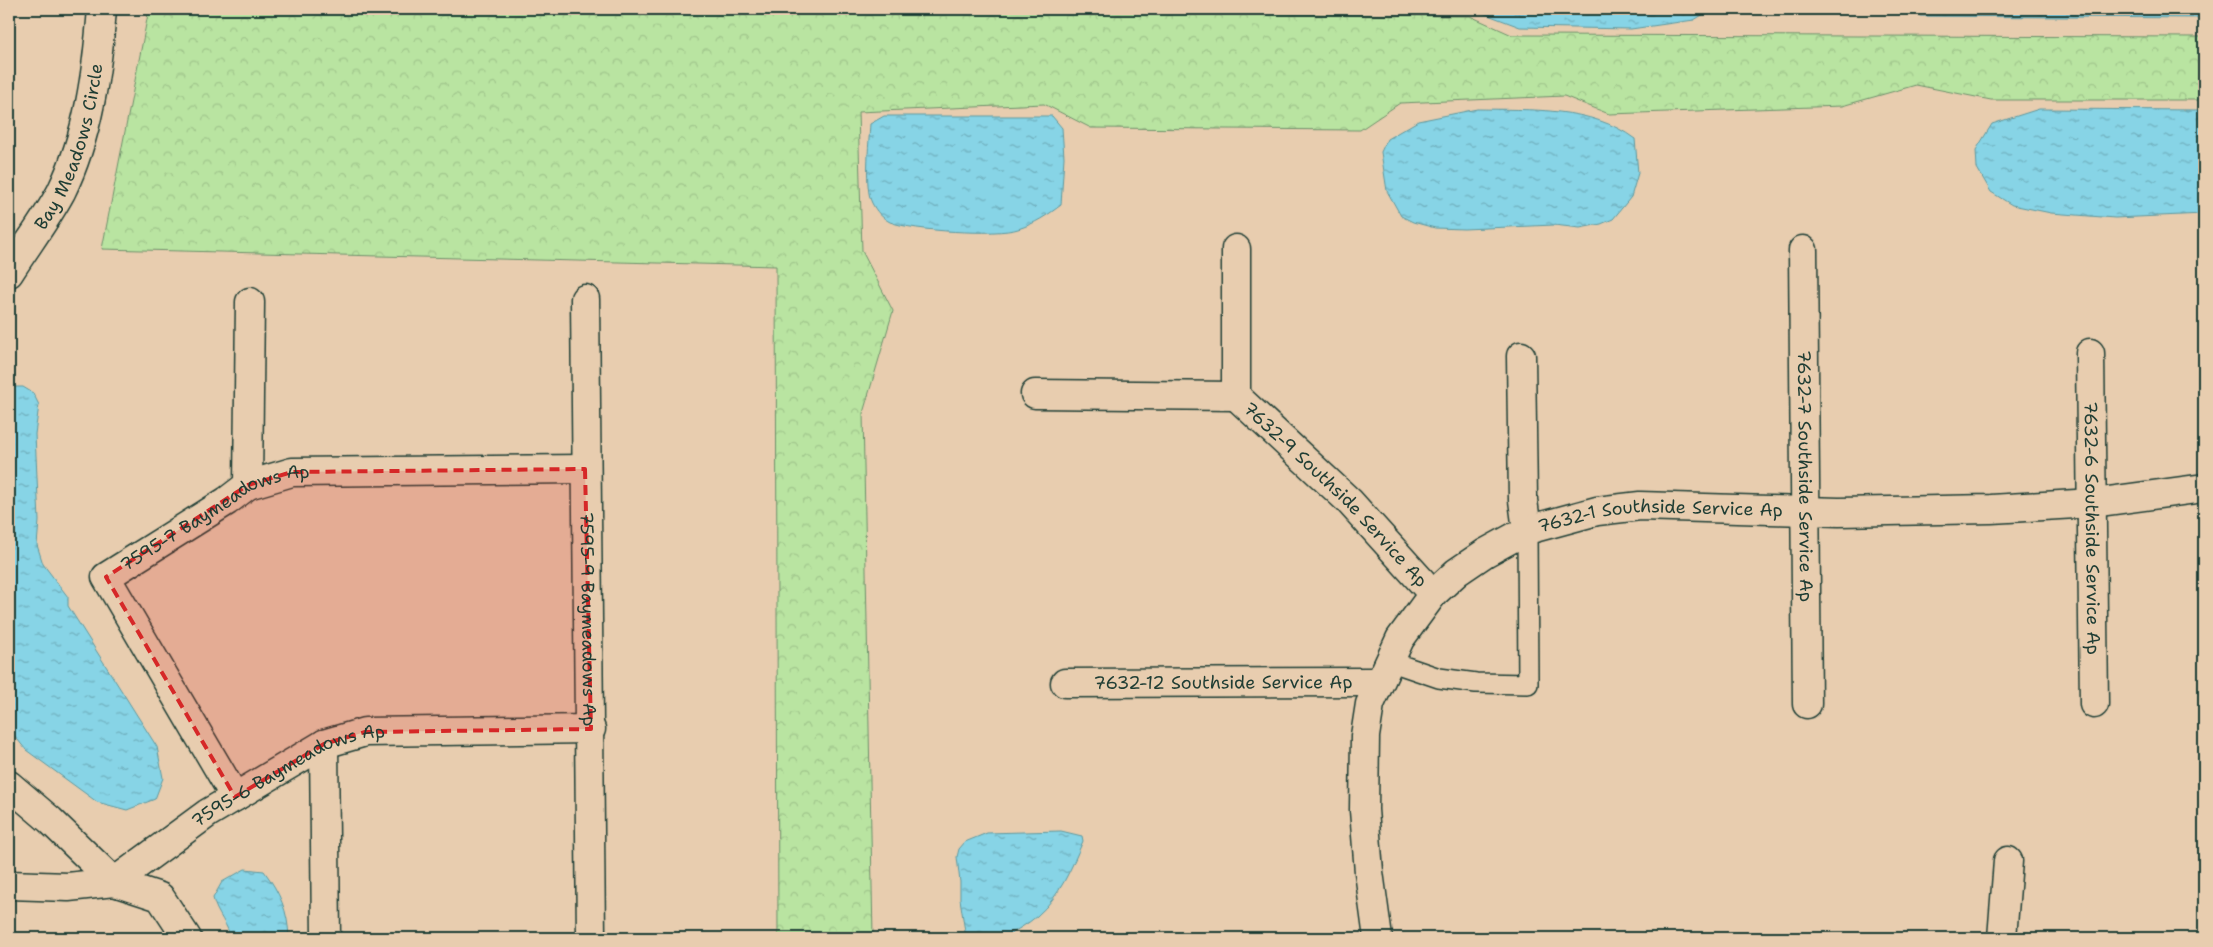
<svg xmlns="http://www.w3.org/2000/svg" width="2213" height="947" font-family="'Shantell Sans',sans-serif">
<defs>
<pattern id="forest-crowns" width="20" height="18" patternUnits="userSpaceOnUse" patternTransform="scale(1.25)"><rect width="20" height="18" fill="#b9e4a1"/><path d="M2 6a3 3 0 1 1 6 0M12 15a3 3 0 1 1 6 0" fill="none" stroke="#9fc48b"/></pattern>
<pattern id="water-ripples" width="26" height="14" patternUnits="userSpaceOnUse" patternTransform="scale(1.25)"><rect width="26" height="14" fill="#87d4e6"/><path d="M2 4q2-2 4 0t4 0M15 11q2-2 4 0t4 0" fill="none" stroke="#6eadbb"/></pattern>
</defs>
<rect width="100%" height="100%" fill="#e8cdaf"/>
<filter id="ink" filterUnits="userSpaceOnUse"><feTurbulence type="fractalNoise" baseFrequency=".02" numOctaves="2"/><feDisplacementMap in="SourceGraphic" scale="10" xChannelSelector="R" yChannelSelector="G"/><feConvolveMatrix kernelMatrix="1 2 1 2 8 2 1 2 1" color-interpolation-filters="sRGB"/></filter>
<g filter="url(#ink)">
<!-- forest -->
<path fill="url(#forest-crowns)" stroke="#6c906a" d="M149,9H833L1470,16L1512,35L2204,37V100H1991L1916,85L1842,106L1609,114L1564,96L1400,103L1360,130L1091,128L1044,104L858,112L862,251L893,311L863,413L873,938H778L776,266L102,249Z"/>
<!-- water -->
<path fill="url(#water-ripples)" stroke="#5d989f" d="M1472,9H1712L1694,20L1631,29L1520,27Z
M1916,9H2204V18L1920,16Z
M1477,109C1530,110 1591,106 1635,139L1638,173L1631,197L1613,219L1601,224L1580,228L1554,225L1464,229L1435,228L1413,222L1401,216L1387,191L1381,152L1387,139L1418,121Z
M2039,109L2204,110V214L2115,218L2051,213L2012,205L1991,192L1977,168L1976,150L1992,124Z
M884,116H1052L1062,128L1064,157L1061,205C1048,215 1034,224 1018,229C997,236 912,231 890,222C882,218 876,211 872,203C864,188 869,143 870,124Z
M9,387H23L33,393L39,405L35,434L39,521L37,545L43,564L68,597V606L157,747L163,778L155,799L127,810L97,802L26,750L9,729Z
M1061,831L1082,836L1083,841C1071,869 1060,896 1037,916C1027,925 1015,930 1005,938H966L960,899V882L957,857L959,849L965,842L987,833Z
M245,869L264,871C280,893 288,911 289,938H230C230,927 216,913 213,898L222,882Z"/>
<g fill="none" stroke-linecap="round" stroke-linejoin="round">
<!-- service casing -->
<g stroke="#1f3d34" stroke-width="22">
<path id="service" d="M1389,661L1439,678L1476,683L1528,684L1527,530"/>
</g>
<!-- minor casing -->
<g stroke="#1f3d34" stroke-width="31">
<g id="minor">
<path d="M1236,249V396"/>
<path id="s1" d="M1803,250L1807,704"/>
<path id="s2" d="M9,273C26,246 46,220 61,192C89,135 97,71 102,9"/>
<path id="s3" d="M585,299C585,512 591,725 591,938"/>
<path id="s4" d="M2090,353L2094,704"/>
<path d="M1521,356L1523,500L1527,530"/>
<path d="M1035,394L1236,396"/>
<path id="s5" d="M1236,396L1349,501L1433,594"/>
<path d="M248,485L250,302"/>
<path id="s6" d="M1065,683L1379,682"/>
<path d="M324,744L326,938"/>
<path d="M9,785L50,820L114,882L160,897L187,938"/>
<path id="s7" d="M235,797L106,577L227,501L248,485L292,472L585,469"/>
<path id="s8" d="M9,885L68,887L114,882L208,813L235,797L324,744L365,732L591,729"/>
<path id="s9" d="M1378,938L1369,872L1364,810L1365,736L1370,704L1400,639L1433,594L1457,572L1485,553L1527,530L1597,511L1640,506L1839,512L1991,509L2093,503L2204,488"/>
<path d="M2002,938L2008,861"/>
</g>
</g>
<!-- service -->
<use href="#service" stroke="#e8cdaf" stroke-width="19"/>
<!-- minor -->
<use href="#minor" stroke="#e8cdaf" stroke-width="28"/>
</g>
</g>
<!-- marked area -->
<path fill="#d62828" fill-opacity="0.2" stroke="#d62828" stroke-width="4" stroke-dasharray="10 6" stroke-linejoin="round" d="M585,469L591,729L365,732L324,744L235,797L106,577L248,485L292,472Z"/>
<g text-anchor="middle" stroke-width="5" stroke-linejoin="round" paint-order="stroke">
<!-- street labels -->
<g font-size="18" fill="#1f3d34" stroke="#e8cdaf">
<text dy="6" stroke="none"><textPath href="#s2" startOffset="142">Bay Meadows Circle</textPath></text>
<text dy="6" stroke="none"><textPath href="#s1" startOffset="226">7632-7 Southside Service Ap</textPath></text>
<text dy="6" stroke="none"><textPath href="#s5" startOffset="140">7632-9 Southside Service Ap</textPath></text>
<text dy="6" stroke="none"><textPath href="#s9" startOffset="612">7632-1 Southside Service Ap</textPath></text>
<text dy="6" stroke="none"><textPath href="#s7" startOffset="381">7595-7 Baymeadows Ap</textPath></text>
<text dy="6" stroke="none"><textPath href="#s4" startOffset="175">7632-6 Southside Service Ap</textPath></text>
<text dy="6" stroke="none"><textPath href="#s3" startOffset="320">7595-9 Baymeadows Ap</textPath></text>
<text dy="6" stroke="none"><textPath href="#s6" startOffset="158">7632-12 Southside Service Ap</textPath></text>
<text dy="6" stroke="none"><textPath href="#s8" startOffset="312">7595-6 Baymeadows Ap</textPath></text>
</g>
</g>
<!-- margin -->
<rect width="2213" height="947" fill="none" stroke="#e8cdaf" stroke-width="30"/>
<rect x="15" y="15" width="2183" height="917" fill="none" stroke="#1f3d34" stroke-width="2" filter="url(#ink)"/>
</svg>
